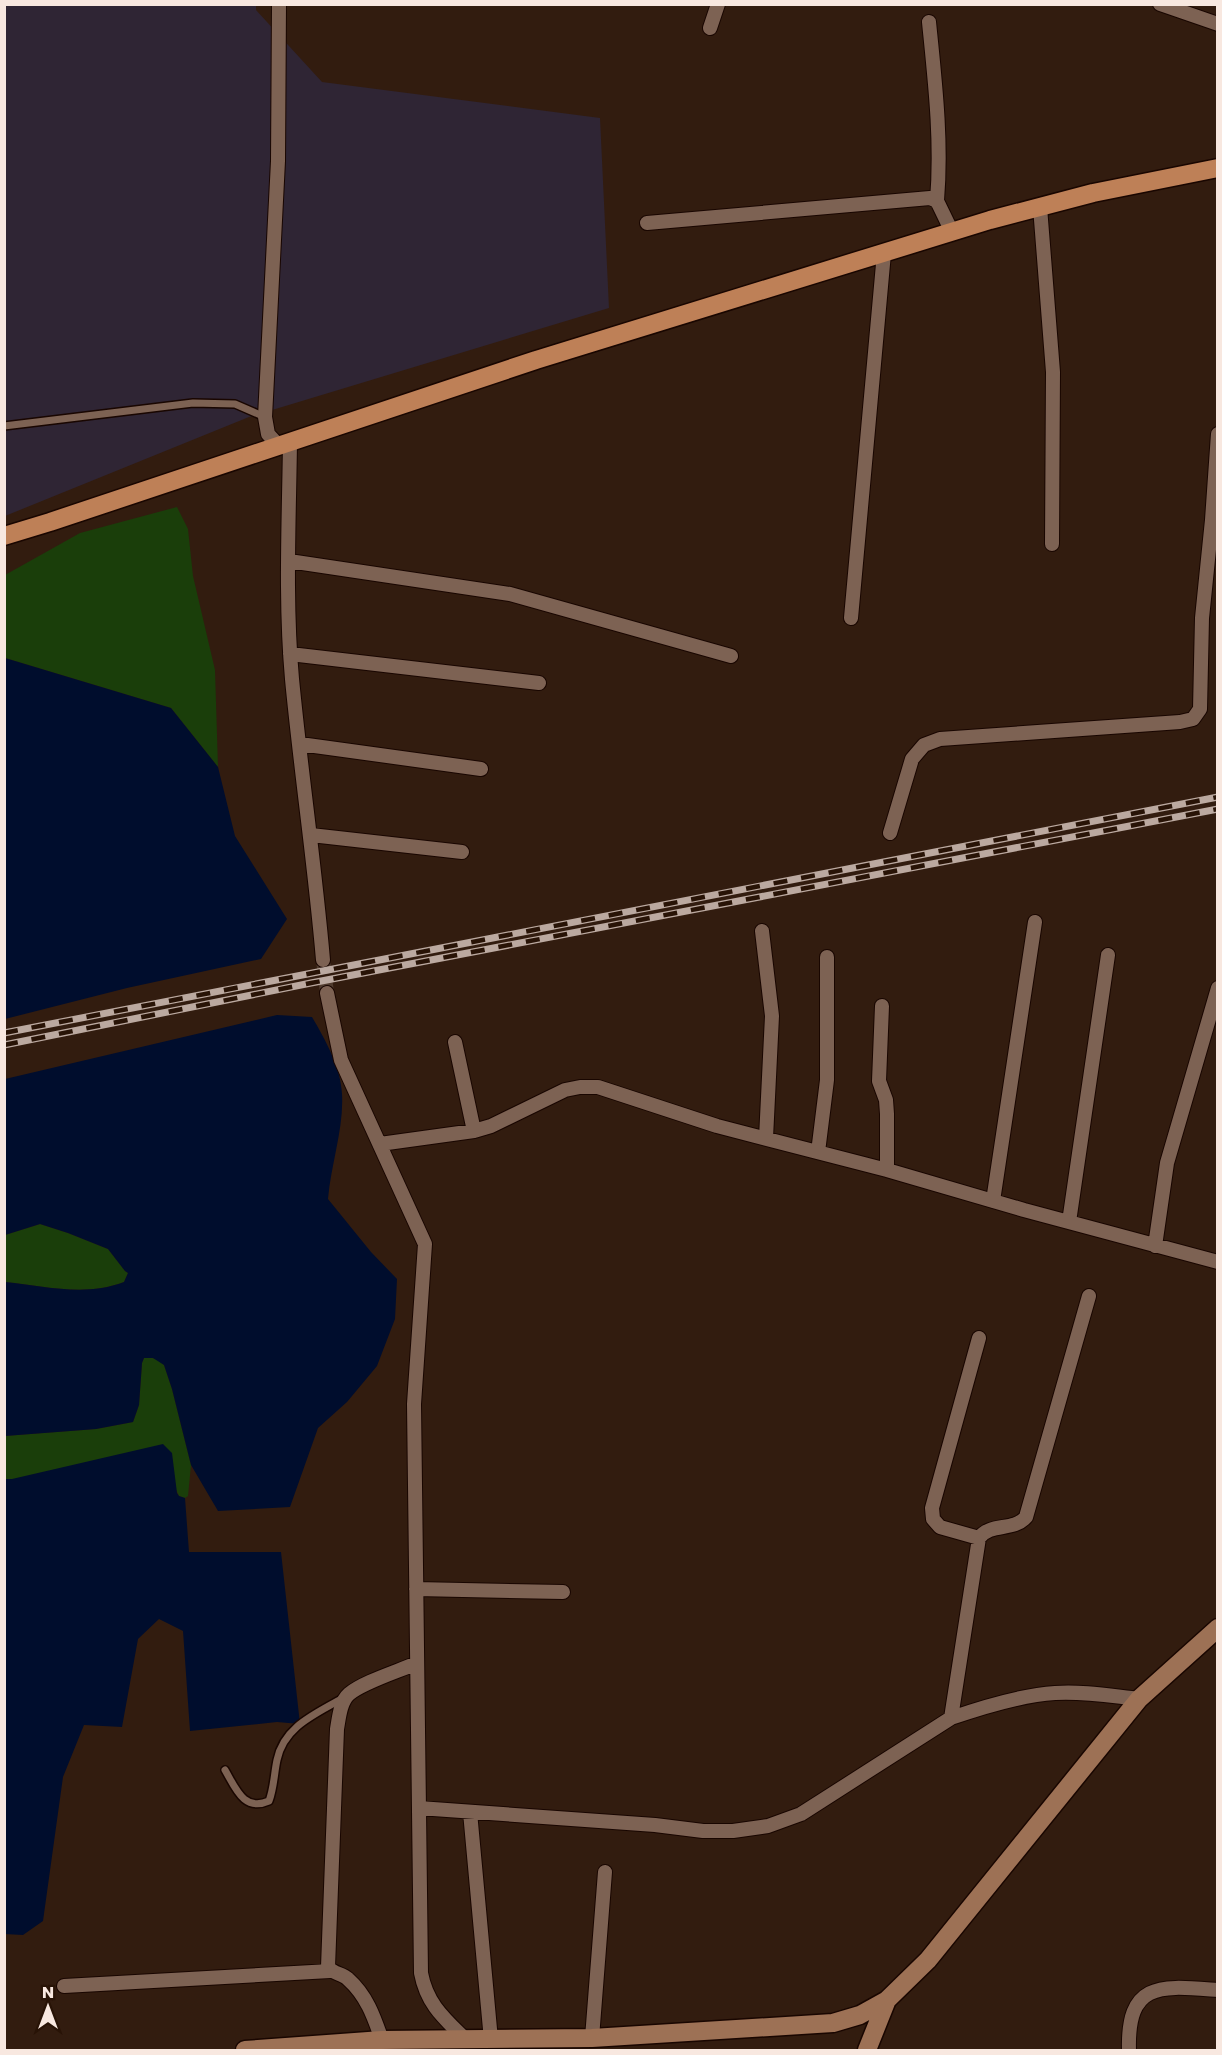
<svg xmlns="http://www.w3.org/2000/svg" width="1222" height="2055" font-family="Poppins,sans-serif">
<rect width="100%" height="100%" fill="#321c0f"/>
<!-- education -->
<path fill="#2f2534" d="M5,5H256V10L322,82L600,118L609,308L249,417L5,516Z"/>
<!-- green -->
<path fill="#1a3e0a" d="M177,507L188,529L193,576L215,670L218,767L171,708L5,658V575L80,533Z
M40,1224L68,1233L108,1249L125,1271L128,1273L124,1282C85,1297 45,1286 5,1282V1235Z
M149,1357L159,1360L164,1365L172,1389L191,1465L188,1496L185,1498L179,1496L175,1487L5,1479L4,1436L96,1429L133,1422L139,1405L142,1363L144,1358Z"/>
<!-- water -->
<path fill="#000d2d" d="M5,658L171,708L218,767L235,836L287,919L261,959L127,988L5,1019Z
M277,1015L312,1017C325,1039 341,1068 342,1094C344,1128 331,1164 328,1199L371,1252L397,1279L395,1319L377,1366L347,1402L318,1428L290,1507L218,1511L191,1465L172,1389L164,1365L153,1358H144L142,1363L139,1405L133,1422L96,1429L5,1436V1282C45,1286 85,1297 124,1282L128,1273L125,1271L108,1249L68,1233L40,1224L5,1235V1079Z
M163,1444L172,1453L177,1493L179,1496L185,1498L189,1552H281L300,1724L277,1722L190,1731L183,1631L159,1619L138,1639L122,1727L84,1725L63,1777L43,1921L23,1935L4,1934V1479H12Z"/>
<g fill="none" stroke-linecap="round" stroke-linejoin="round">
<!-- street-tunnel -->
<path stroke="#503b2e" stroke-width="14" stroke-dasharray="14 7" stroke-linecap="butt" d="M323,960L327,993"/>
<!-- lane casing -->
<g stroke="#190600" stroke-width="10">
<path id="lane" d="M4,426L193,403L235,404L265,417
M225,1770C236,1789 244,1812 269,1801C274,1788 274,1774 277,1760C284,1726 316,1714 343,1698"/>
</g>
<!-- street casing -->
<g stroke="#190600" stroke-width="16">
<path id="street" d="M1160,4L1218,24
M929,22C935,82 942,141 937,201
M710,28L718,4
M1040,207L1053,372L1052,544
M647,223L930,198L937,201L952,232
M290,442C289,521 285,601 292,679C301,773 315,866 323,960
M279,446L268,434L265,417L278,161L279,4
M289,561L510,594L731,656
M851,618L884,253
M290,654L539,683
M300,744L481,769
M890,833L912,759L924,745L940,739L1180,722L1193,719L1200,709L1202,618L1212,520L1218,434
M311,835L462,852
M762,931L772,1016L766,1138
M327,993L341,1060L425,1244L414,1404L421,1973C427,2005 445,2019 467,2041
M882,1006L879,1081L886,1100L887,1114V1170
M455,1042L474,1131
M380,1144L474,1131L491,1126L565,1090L580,1087H598L717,1126L887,1170L1024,1210L1218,1262
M818,1152L827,1080V957
M993,1201L1035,922
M1069,1222L1108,955
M1155,1246L1167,1163L1218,988
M979,1338L932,1508L933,1519L940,1527L979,1538
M416,1589L563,1592
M951,1718L979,1538C991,1522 1013,1532 1026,1517L1089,1296
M419,1808L655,1825L703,1831H733L768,1826L801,1814L951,1718C983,1707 1022,1695 1055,1693C1083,1691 1111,1696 1139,1699
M470,1812L491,2040
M64,1986L330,1971
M592,2038L605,1872
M382,2040C374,2017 367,1996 348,1979C342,1973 333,1974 328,1967L337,1729C339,1718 340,1702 349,1694C363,1682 399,1671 417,1663
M1129,2050C1127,1980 1162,1986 1218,1990"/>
</g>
<!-- secondary casing -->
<g stroke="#190600" stroke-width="21">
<path id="secondary" d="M245,2050L382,2040L592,2038L833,2023L860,2015L887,2000L928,1960L1139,1699L1218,1628
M867,2050L887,2000"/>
</g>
<!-- primary casing -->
<g stroke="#190600" stroke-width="21">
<path id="primary" d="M4,536L50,522L536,360L990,220L1093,193L1218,168"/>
</g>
<!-- lane -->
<use href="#lane" stroke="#7d6253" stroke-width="7"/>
<!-- street -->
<use href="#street" stroke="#7d6253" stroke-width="14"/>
<!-- secondary -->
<use href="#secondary" stroke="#9d7155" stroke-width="18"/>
<!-- primary -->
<use href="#primary" stroke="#be8057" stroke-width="18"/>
<!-- rail casing -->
<g stroke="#bba9a0" stroke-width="7">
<path id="rail" d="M4,1033L1218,797
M4,1045L311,983L1218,809"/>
</g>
<!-- rail -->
<use href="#rail" stroke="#281306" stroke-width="4.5" stroke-dasharray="14" stroke-linecap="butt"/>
</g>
<!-- border -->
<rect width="1222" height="2055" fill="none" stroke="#f8e8e0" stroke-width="12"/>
<!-- north arrow -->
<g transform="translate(48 2007)" stroke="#281306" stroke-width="4.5" paint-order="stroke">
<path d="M0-4.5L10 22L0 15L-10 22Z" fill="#f8e8e0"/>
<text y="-9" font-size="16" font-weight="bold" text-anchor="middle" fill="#f8e8e0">N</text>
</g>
</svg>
